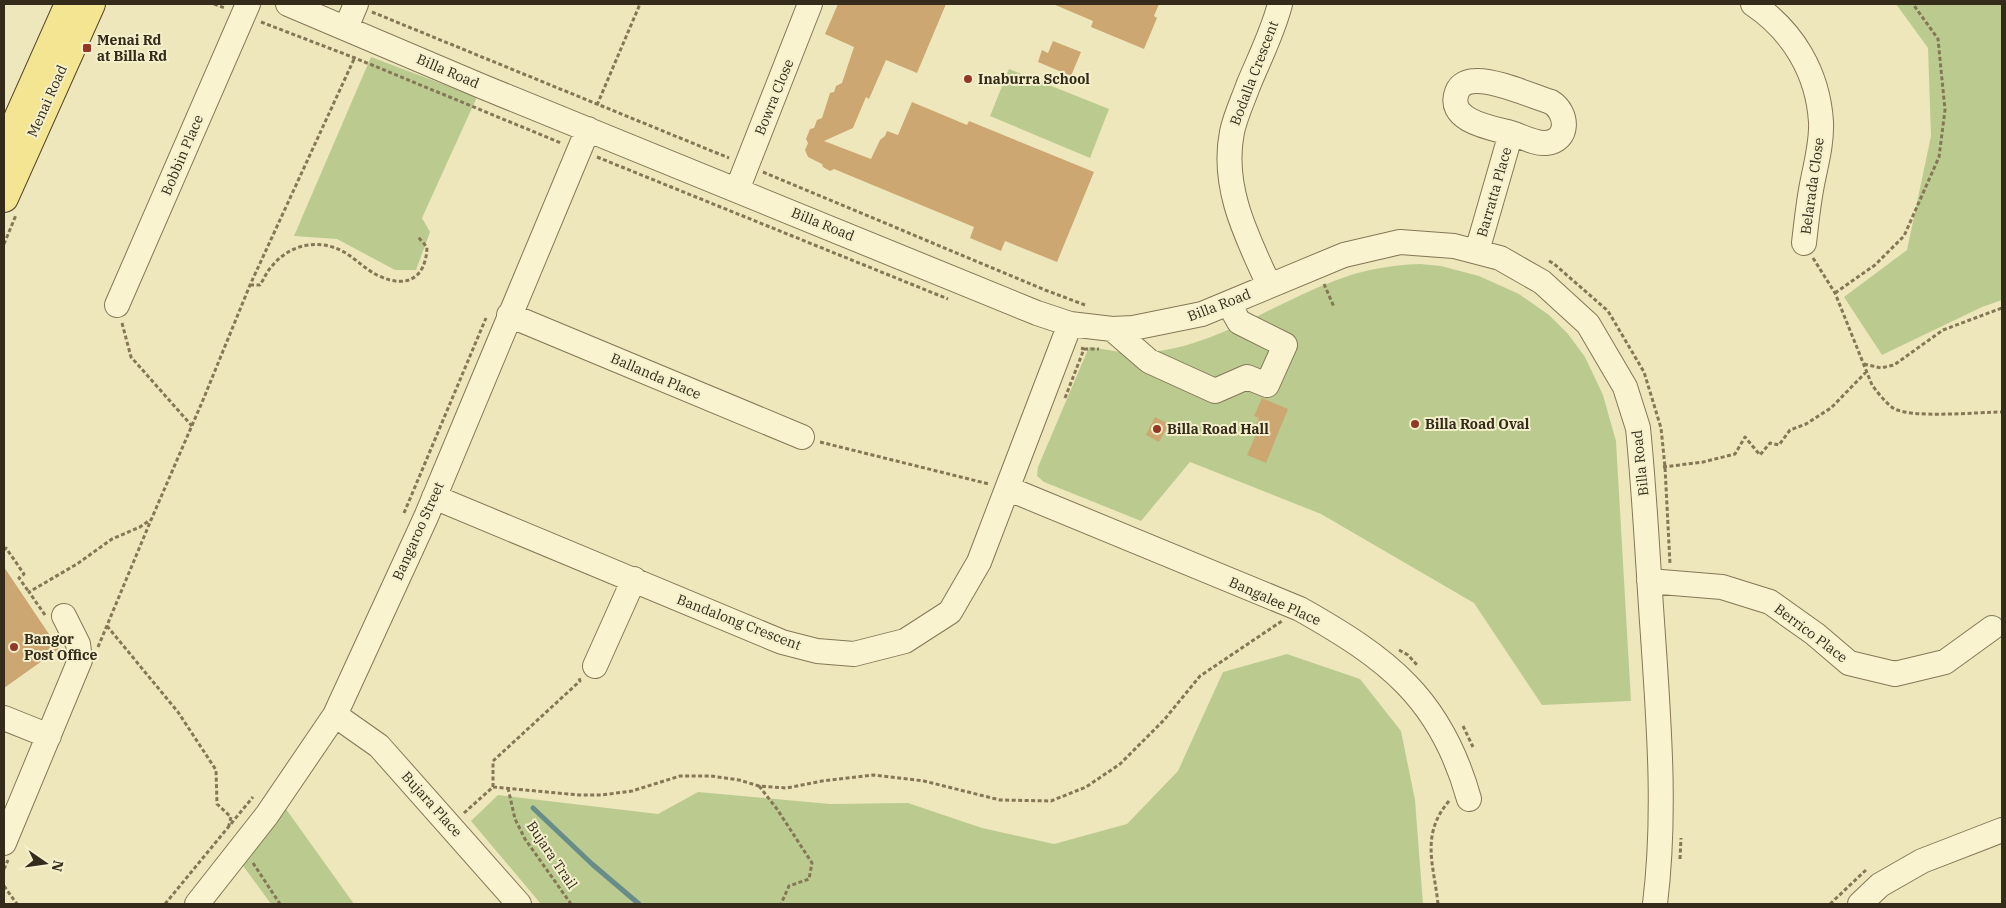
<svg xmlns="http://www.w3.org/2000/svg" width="2006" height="908" font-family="'IBM Plex Serif',serif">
<rect width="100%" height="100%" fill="#eee7bc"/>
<!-- green -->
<path fill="#bbcb90" d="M1896,4H2002V300L1982,307L1882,355L1844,297L1907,250L1931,136L1928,48Z
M371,57L477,97L422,218L430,232L416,270H395L337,239L294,236Z
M1009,69L1109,109L1090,158L990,116Z
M1420,264L1441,266L1479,276L1519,294L1549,315L1568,334L1585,357L1603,395L1616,441L1631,701L1542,705L1474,603L1321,514L1190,462L1141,521L1044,482L1037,476L1038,467L1089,347C1105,349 1125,354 1142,353C1212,349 1270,305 1334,281C1362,270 1390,265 1420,264Z
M1287,654L1360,679L1401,731L1415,800L1423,904H541L471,821L498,795L658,814L698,792L830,804L908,803L982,828L1054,844L1127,824L1178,771L1223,672Z
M286,809L354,904H271L241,863Z"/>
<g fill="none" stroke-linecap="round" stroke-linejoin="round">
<!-- stream -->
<path stroke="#688c89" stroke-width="5" d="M533,808L592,864L639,904"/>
</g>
<!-- building -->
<path fill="#cda771" d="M838,4H946L917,73L886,60L869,99L866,97L853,128L824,141L871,159L880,140L885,136L887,131L898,135L912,102L967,125L969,121L1094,172L1057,262L1005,241L1001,251L970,238L974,227L834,169L830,171L823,167L822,164L808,157L805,150L808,143L806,139L810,129L814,128L817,120L822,118L830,93L834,92L836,86L842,83L854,47L825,34Z
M1053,4H1159L1154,16L1157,18L1144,49L1091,27L1093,21Z
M1053,41L1081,52L1071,76L1038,62L1042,50L1048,53Z
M1262,398L1288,409L1266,463L1247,455L1258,430L1254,429L1259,418L1254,416Z
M1155,417L1169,424L1159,442L1146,435Z
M4,567L59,649L4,688Z"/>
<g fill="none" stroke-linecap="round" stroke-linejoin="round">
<!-- minor casing -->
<g stroke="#857756" stroke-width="26">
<path id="minor" d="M288,4L481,86L1037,313L1070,324L1112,329L1133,328L1202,314L1344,255L1400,242L1454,246L1500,258L1542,282L1588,324L1625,387L1638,428C1645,497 1648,567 1653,636C1659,725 1666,815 1655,904
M1753,4C1793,31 1818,73 1821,122C1822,145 1815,167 1811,190C1808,207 1806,225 1804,243
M346,28L356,4
M737,190L810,4
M1477,251L1511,133C1492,128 1446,121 1457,92C1460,84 1468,81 1476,81C1496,80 1532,96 1551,102C1568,112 1570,141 1546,143C1535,144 1521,136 1511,133
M1269,285C1247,237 1221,187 1232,132C1235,117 1243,100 1248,86C1259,59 1273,32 1280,4
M117,305L248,4
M509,315L802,437
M1112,329L1149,361L1215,391L1247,377L1267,385L1285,345L1239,322L1229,304
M1009,489L1300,609C1387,658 1441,698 1469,799
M434,497L782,642L817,651L854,654L905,641L950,612L979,562L1070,324
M1649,581L1722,587L1770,602L1815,634L1849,663L1895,674L1945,662L1992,628
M595,666L634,579
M335,715L379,746L519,904
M4,718L49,736
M4,843L80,660L78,644L64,616
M197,904L267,815L335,715L426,517L588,129
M1860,904L1880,885L1922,861L2002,830"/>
</g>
<!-- major casing -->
<g stroke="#52442a" stroke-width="30">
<path id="major" d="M4,150L69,4
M4,198L91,4"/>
</g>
<!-- path -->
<path stroke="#857756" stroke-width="3" stroke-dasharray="4 2.5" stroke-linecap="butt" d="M214,4L225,8
M372,12L729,158
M261,22L355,58L561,143
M597,105L640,4
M597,157L948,299
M763,172L1045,290L1085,305
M4,244L16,215
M1813,258L1835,293L1872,385C1878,393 1885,402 1893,408C1910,419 1979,412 2002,412
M1549,261L1553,263L1608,311L1644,372L1661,428L1665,467L1670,564
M1324,284L1334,307
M250,285H260C264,279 267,271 272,266C290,244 319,238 344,252C356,259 366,270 379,276C407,289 426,278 427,247L418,237
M1835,293L1875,265L1904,236L1939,157L1945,110L1938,39L1913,4
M122,323L131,357L192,426
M1084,349H1099
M1864,364L1881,368L1894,365L1943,330L2002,308
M1065,398L1084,349L1081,348
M820,442L989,484
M1663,467L1703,462L1735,454L1745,437L1760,455L1770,443L1779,445L1790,430L1806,424L1831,408L1867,371
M404,513L486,318
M4,550L6,548L24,574L19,578L29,592
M45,615L29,592L77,564L112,539L140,527L150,520
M107,626L178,712L216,770L217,804L231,817L228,829
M98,647L151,520L203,400L250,285L355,57
M1399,650L1408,655L1417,665
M1463,726L1473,747
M759,786L777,809L812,863L809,879L789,886L781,904
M493,787V761L580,681L579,678
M508,788L515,819L525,839L571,904
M464,813L493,787L579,795H601L632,791L680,776H711L739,780L759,786L787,788L822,781L873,775L924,781L1000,800L1051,801L1086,787L1120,764L1164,720L1200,676L1282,621
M1680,859L1681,838
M253,863L280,904
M4,869L8,860
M4,886L17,904
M165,904L253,797
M1438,904C1434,865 1420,835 1449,801
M1830,904L1867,869"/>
<!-- minor -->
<use href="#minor" stroke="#f9f3cf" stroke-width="24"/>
<!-- major -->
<use href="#major" stroke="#f3e592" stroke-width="28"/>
</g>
<!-- markers -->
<g fill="#953725" stroke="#f5f0cc" stroke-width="2">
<rect x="82" y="43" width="10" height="10" rx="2.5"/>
<circle cx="968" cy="79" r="5"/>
<circle cx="1415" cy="424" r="5"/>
<circle cx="1157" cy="429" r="5"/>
<circle cx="14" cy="647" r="5"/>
</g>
<g text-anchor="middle" stroke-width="4" stroke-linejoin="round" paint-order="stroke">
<!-- poi labels -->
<g font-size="14" font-weight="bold" fill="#342b1b" stroke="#f5f0cc" text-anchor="start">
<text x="97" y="45">Menai Rd<tspan x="97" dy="16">at Billa Rd</tspan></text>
<text x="978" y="84">Inaburra School</text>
<text x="1425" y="429">Billa Road Oval</text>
<text x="1167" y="434">Billa Road Hall</text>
<text x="24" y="644">Bangor<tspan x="24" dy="16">Post Office</tspan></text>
</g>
<!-- street labels -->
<g font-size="14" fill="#342b1b" stroke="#f5f0cc">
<text transform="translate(448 71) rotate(23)" y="5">Billa Road</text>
<text transform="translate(1254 73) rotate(-69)" y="5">Bodalla Crescent</text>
<text transform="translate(774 97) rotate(-68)" y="5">Bowra Close</text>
<text transform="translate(47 101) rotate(-66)" y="5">Menai Road</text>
<text transform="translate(182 155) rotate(-67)" y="5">Bobbin Place</text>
<text transform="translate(1812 186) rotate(-82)" y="5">Belarada Close</text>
<text transform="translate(1494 192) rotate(-74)" y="5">Barratta Place</text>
<text transform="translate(823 224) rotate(22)" y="5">Billa Road</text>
<text transform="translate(1219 305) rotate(-21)" y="5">Billa Road</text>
<text transform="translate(656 376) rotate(23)" y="5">Ballanda Place</text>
<text transform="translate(1640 463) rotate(-96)" y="5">Billa Road</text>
<text transform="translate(418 531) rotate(-66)" y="5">Bangaroo Street</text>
<text transform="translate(1275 601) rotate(24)" y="5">Bangalee Place</text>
<text transform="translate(739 622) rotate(21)" y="5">Bandalong Crescent</text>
<text transform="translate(1811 633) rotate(37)" y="5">Berrico Place</text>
<text transform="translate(432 804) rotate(48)" y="5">Bujara Place</text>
<text transform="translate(552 855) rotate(56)" y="5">Bujara Trail</text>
</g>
</g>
<!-- border -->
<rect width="2006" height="908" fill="none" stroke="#342b1b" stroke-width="10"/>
<!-- north arrow -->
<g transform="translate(45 863) rotate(103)" stroke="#f5f0cc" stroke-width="4" paint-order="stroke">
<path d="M0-4L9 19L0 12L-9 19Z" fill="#342b1b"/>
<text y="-8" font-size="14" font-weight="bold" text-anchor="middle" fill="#342b1b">N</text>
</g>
</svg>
